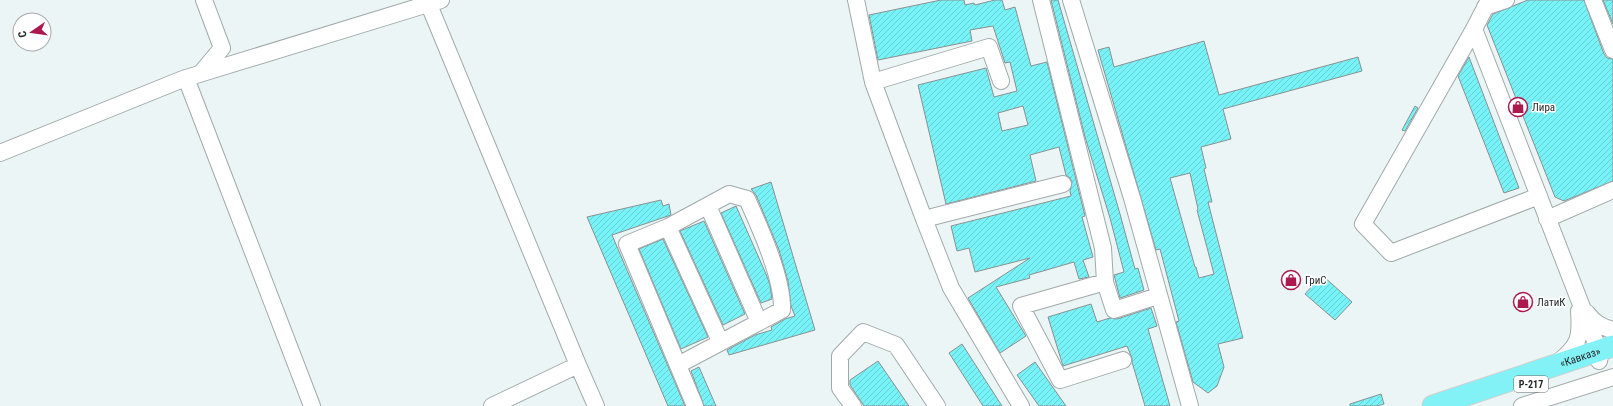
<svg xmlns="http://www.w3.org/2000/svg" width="1613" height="406" font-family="'Roboto Condensed',sans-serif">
<defs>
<pattern id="building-hatch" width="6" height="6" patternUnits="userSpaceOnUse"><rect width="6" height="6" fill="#77f3f8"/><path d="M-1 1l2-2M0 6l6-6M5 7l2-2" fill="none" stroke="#67d0d5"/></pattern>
</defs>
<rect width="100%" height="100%" fill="#ecf5f5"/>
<!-- building -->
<path fill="url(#building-hatch)" stroke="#899191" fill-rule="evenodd" d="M941,0H964L965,5L974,3L975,5L995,0H1002L1005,10L1015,7L1031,66L1047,62L1085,216L1082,217L1093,257L1083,260L1089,277L1079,279L1074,262L1029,275L1030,278L996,287L1026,336L1000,353L968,298L1030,258L975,272L969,248L957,251L951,226L1071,196L1070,191L1072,182L1070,178L1066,175L1059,147L1030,155L1036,181L946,204L918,85L986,68L994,97L1017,91L1010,62L1005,63L993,26L970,30L972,41L878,60L869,15ZM1023,106L1028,125L1002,131L998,113Z
M1051,0H1058L1120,214L1135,269L1138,268L1144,290L1120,298L1114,275L1124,272L1110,218L1085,137Z
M1528,0H1584L1604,54L1607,58L1613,59V181L1564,201L1555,197L1487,25L1493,14Z
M1603,0H1613V24Z
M1204,41L1219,95L1358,57L1362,71L1223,109L1231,139L1201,147L1206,168L1204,169L1212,202H1208L1243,338L1218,344L1224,367L1217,386L1208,393L1193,382L1176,322L1179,321L1160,249L1156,250L1098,50L1109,47L1114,67ZM1190,173L1198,209L1197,210L1214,274L1199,278L1196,267H1195L1170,178Z
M1469,57L1519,188L1504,193L1458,76Z
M1415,106L1418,108L1405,131L1402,130Z
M771,182L815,330L729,355L727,350L755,335L772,330L771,327L785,319L795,316L791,306L788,281L779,250L756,195L751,189Z
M661,200L663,206L669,204L671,215L612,235L685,406H668L587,217Z
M736,206L766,274L770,285L772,299L761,303L721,213Z
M704,221L745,314L723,325L680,231Z
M663,239L708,337L681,349L639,249Z
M1322,275L1352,302L1335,320L1305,294Z
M1091,304L1097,322L1110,318L1117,319L1151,308L1157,326L1148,329L1170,406H1145L1132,362V358L1127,346L1063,366L1048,317Z
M962,344L1002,406H983L949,353Z
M878,361L909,406H864L850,385V380Z
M1035,362L1066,406H1039L1017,375Z
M699,367L716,406H704L691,371Z
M1381,394L1384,404L1377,406H1350V404Z"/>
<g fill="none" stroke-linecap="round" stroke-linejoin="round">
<!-- minor casing -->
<g stroke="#a1aaaa" stroke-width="18">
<path id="minor" d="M427,0L578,365L596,406
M856,0L873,82
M1041,0L1103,248L1105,282
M1071,0L1132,198L1190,406
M1489,0L1474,29L1599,351L1600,356L1599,361
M1593,0L1613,50
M1485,7L1506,0
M1474,29L1363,224L1391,253L1539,196
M201,73L222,48L204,0
M186,78L312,406
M1001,81L989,47L873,82L924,219L1063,184
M0,153L183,79L441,0
M708,206L759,322
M924,219L951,288L1021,406
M1547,219L1613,190
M668,227L720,341
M1587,313C1594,323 1602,327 1613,330
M1123,360L1060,380L1021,306L1105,282L1114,310L1158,296
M1557,363C1579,346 1581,338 1579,311
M678,365L782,310C783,278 760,228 747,199L729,194L668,227L627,244L695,406
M492,406L578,365
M853,406L840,388V356L863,332L896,345L937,406
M1522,406L1613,377"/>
</g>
<!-- major casing -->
<g stroke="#cfd0d0" stroke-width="23">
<g id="major">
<path id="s1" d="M1433,406L1613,346"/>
</g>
</g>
<!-- minor -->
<use href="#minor" stroke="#fff" stroke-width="16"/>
<!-- major -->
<use href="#major" stroke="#83f2f7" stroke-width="21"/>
</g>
<!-- icons -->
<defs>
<g id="shop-ring" transform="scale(1)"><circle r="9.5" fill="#fff" stroke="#ac194c" stroke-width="1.5"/><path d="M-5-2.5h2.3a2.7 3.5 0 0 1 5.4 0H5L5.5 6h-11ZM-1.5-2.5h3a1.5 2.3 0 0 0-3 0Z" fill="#ac194c"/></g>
</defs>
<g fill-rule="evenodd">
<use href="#shop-ring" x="1518" y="107"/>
<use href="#shop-ring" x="1291" y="280"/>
<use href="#shop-ring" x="1523" y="302"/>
</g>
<g text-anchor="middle" stroke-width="3" stroke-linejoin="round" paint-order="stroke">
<!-- shield labels -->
<rect fill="#fff" stroke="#666868" stroke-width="1" x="1514" y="376" width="34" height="16" rx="3"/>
<g font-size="10" font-weight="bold" fill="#252828">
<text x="1531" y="388">Р-217</text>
</g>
<!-- poi labels -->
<g font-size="11" fill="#252828" stroke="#fff" text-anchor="start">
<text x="1532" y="111">Лира</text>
<text x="1305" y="284">ГриС</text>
<text x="1537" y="306">ЛатиК</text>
</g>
<!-- street labels -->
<g font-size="11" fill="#252828" stroke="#fff">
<text dy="4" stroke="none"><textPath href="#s1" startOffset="155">«Кавказ»</textPath></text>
</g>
</g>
<!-- north arrow -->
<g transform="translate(32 32) rotate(257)"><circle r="19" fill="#ffffff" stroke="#a8a9a9"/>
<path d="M0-3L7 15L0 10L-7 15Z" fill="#ac194c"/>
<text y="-6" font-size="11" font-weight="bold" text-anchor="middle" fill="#252828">С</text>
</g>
</svg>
